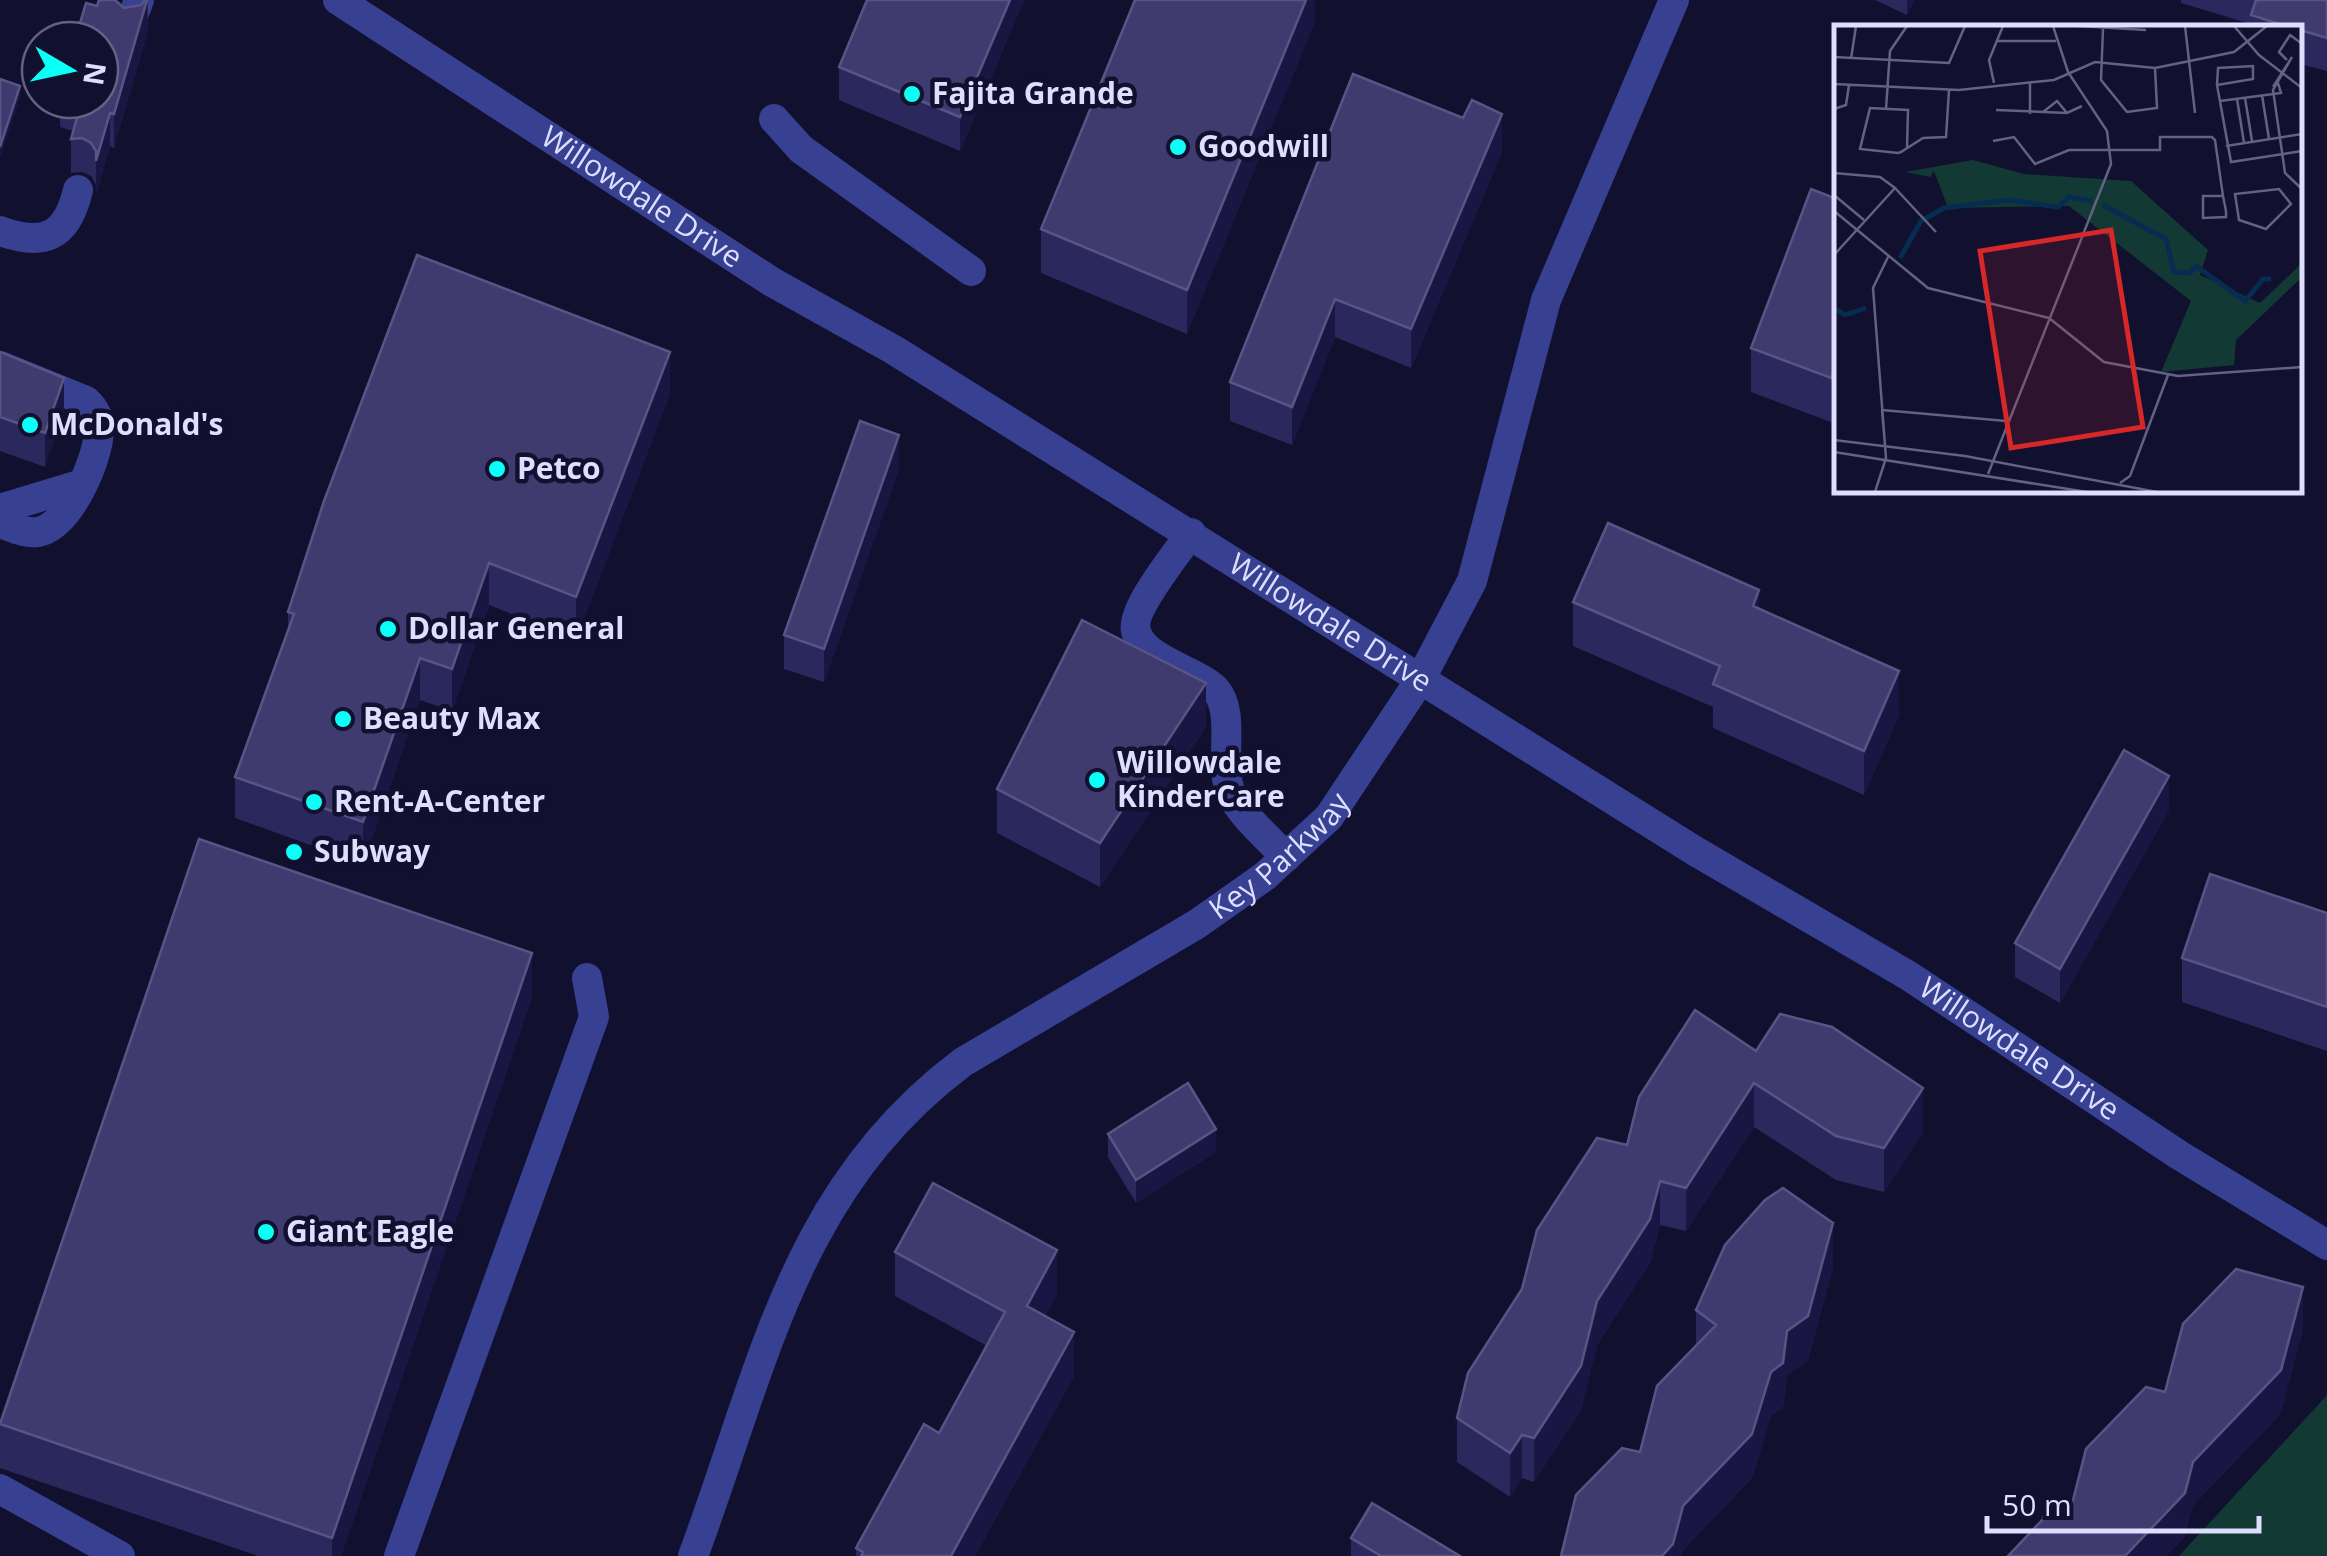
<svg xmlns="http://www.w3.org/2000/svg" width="2327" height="1556" font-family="'Open Sans',sans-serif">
<rect width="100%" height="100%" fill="#11102f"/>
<!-- green -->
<path fill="#123933" d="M2327,1395V1556H2179L2318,1405Z"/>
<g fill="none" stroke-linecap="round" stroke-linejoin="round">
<!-- minor -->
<g stroke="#374091" stroke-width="30">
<path id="s1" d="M338,0L772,282L894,350L1695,851L1909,976L2179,1155L2327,1245"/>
<path d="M130,24L139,0"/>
<path d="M774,119L801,149L971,271"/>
<path d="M0,231C44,247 67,237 78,190"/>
<path d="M0,366L86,401C94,408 99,418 99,429C99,458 70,526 38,532C25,534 12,527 0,523"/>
<path d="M0,509L82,484"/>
<path d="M1191,533C1178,552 1130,610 1136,631C1143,660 1196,670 1215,689C1237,712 1218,765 1231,793C1239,813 1270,840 1286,857"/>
<path d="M0,1489L120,1556"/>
<path d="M399,1556L594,1017L587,978"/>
<path id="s2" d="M693,1556C763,1369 793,1189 963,1062L1197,924L1265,876L1329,817L1420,680L1472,581L1546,300L1674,0"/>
</g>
</g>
<!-- wall -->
<path fill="#2b285d" d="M148,0V30L114,148L110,146L96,195V185L91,176L82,172L71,173V139L73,131L60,127V100H100L97,6L115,1L124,8L141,5Z
M867,0H1024L960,151L839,100V67Z
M1315,0V21L1187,334L1041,273V229Z
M1875,0H1914L1907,15Z
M2181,0H2327V71L2300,64V28H2251V24L2181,3Z
M1502,152L1411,368L1335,337L1292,445L1230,421V382Z
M1837,199L1831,422L1751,392V348Z
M0,352L64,412L45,467L0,451Z
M670,394L576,639L489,605L452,711L420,700L363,864L235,818V777L288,632V612Z
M899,469L824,682L784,669V635Z
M1573,602L1759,609L1899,715L1864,795L1713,728V707L1573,646Z
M1206,727L1100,887L997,833V789Z
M2169,810L2060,1003L2015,977V943Z
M2327,913V1051L2182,1002V958Z
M532,997L341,1556H258L0,1468V1424Z
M1756,1051L1923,1132L1884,1192L1836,1180L1754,1127L1686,1231L1660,1225L1650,1263L1597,1345L1581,1410L1534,1482L1522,1478L1510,1497L1457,1462V1418L1627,1145Z
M1108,1134L1216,1152L1136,1203L1108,1157Z
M895,1252L1057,1294L1045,1316L1074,1376L975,1556H856V1548L939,1433L987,1346L895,1296Z
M1833,1267L1808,1360L1787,1375L1783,1407L1771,1416L1752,1478L1683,1550L1681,1556H1561L1640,1452L1696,1346V1310Z
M1351,1538L1460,1556H1351Z"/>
<!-- shaded-wall -->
<path fill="#191643" d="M147,0L148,30L114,148V114Z
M1010,0H1024L960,151V117Z
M1306,0H1315V21L1187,334V290Z
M1907,0H1914L1907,15Z
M20,86V98L0,159V147Z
M110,113V146L96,195V161Z
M1502,114V152L1411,368V329Z
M1335,299V337L1292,445V407Z
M670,352V394L576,639V597Z
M1837,363V406L1831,422V378Z
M64,378V412L45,467V433Z
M899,435V469L824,682V649Z
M489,563V605L452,711V669Z
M1759,590V634L1753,606Z
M420,658V700L363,864V822Z
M1899,671V715L1864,795V751Z
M1206,683V727L1100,887V843Z
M2169,776V810L2060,1003V969Z
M532,953V997L341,1556H332V1538Z
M1754,1083V1127L1686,1231V1188Z
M1923,1088V1132L1884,1192V1148Z
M1216,1129V1152L1136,1203V1180Z
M1660,1181V1225L1650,1263L1597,1345L1581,1410L1534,1482V1438L1597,1301Z
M1833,1223V1267L1808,1360L1787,1375L1783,1407L1771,1416L1752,1478L1683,1550L1681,1556H1662L1683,1506L1771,1372Z
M1057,1250V1294L1027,1350V1306Z
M2303,1287V1331L2281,1414L2193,1506L2185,1537L2167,1556H2125L2193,1462Z
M1074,1332V1376L975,1556H951Z
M1522,1435V1478L1510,1497V1453Z"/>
<!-- building -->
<path fill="#3f3b6f" stroke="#585585" stroke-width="2.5" d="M99,0H115L124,8L141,5L145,0H147L114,114L110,113L96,161V151L91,143L82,138L71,139L82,100H100V40H75L86,3L97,6Z
M867,0H1010L960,117L839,67Z
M1135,0H1306L1187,290L1041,229Z
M2256,0H2327V38L2300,30V28H2292L2251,15Z
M1353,74L1463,118L1472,100L1502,114L1411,329L1335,299L1292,407L1230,382Z
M0,79L20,86L0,147Z
M1811,189L1837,199V363L1831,378L1751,348Z
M417,255L670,352L576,597L489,563L452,669L420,658L363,822L235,777L294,614L288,612L324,501Z
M0,352L64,378L45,433L0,417Z
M860,421L899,435L824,649L784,635Z
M1608,523L1759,590L1753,606L1899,671L1864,751L1713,684L1720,666L1573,602Z
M1082,620L1206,683L1100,843L997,789Z
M2124,750L2169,776L2060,969L2015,943Z
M199,839L532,953L332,1538L0,1424Z
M2210,874L2327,913V1007L2182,958Z
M1695,1010L1756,1051L1780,1014L1832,1027L1923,1088L1884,1148L1836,1136L1754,1083L1686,1188L1660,1181L1650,1219L1597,1301L1581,1366L1534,1438L1522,1435L1510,1453L1457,1418L1468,1373L1522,1289L1537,1230L1597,1138L1627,1145L1639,1097Z
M1188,1083L1216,1129L1136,1180L1108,1134Z
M933,1183L1057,1250L1027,1306L1074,1332L951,1556H861L863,1552L856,1548L924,1424L939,1433L1005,1312L895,1252Z
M1783,1188L1833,1223L1808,1316L1787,1331L1783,1363L1771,1372L1752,1434L1683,1506L1673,1544L1662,1556H1561L1576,1495L1622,1448L1640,1452L1657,1386L1716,1325L1696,1310L1725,1245L1765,1200Z
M2236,1269L2303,1287L2281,1370L2193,1462L2185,1493L2125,1556H2008L2043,1519L2046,1509L2069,1516L2086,1449L2146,1387L2165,1392L2183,1324Z
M1372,1503L1460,1556H1381L1351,1538Z"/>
<!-- markers -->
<g fill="#0afff7" stroke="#11102f" stroke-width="4">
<circle cx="912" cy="94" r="10"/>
<circle cx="1178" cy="147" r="10"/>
<circle cx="30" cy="425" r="10"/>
<circle cx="497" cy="469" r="10"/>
<circle cx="388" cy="629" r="10"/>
<circle cx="343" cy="719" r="10"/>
<circle cx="1097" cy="780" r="10"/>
<circle cx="314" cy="802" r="10"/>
<circle cx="294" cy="852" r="10"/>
<circle cx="266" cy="1232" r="10"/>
</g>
<g text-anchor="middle" stroke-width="9" stroke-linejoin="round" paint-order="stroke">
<!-- poi labels -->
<g font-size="30" font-weight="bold" fill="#dedeff" stroke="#11102f" text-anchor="start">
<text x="932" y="104">Fajita Grande</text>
<text x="1198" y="157">Goodwill</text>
<text x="50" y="435">McDonald's</text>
<text x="517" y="479">Petco</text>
<text x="408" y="639">Dollar General</text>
<text x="363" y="729">Beauty Max</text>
<text x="1117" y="773">Willowdale<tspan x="1117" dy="34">KinderCare</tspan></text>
<text x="334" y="812">Rent-A-Center</text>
<text x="314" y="862">Subway</text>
<text x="286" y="1242">Giant Eagle</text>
</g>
<!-- street labels -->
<g font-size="30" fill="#dedeff" stroke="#11102f">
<text dy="10" stroke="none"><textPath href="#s1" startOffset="362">Willowdale Drive</textPath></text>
<text dy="10" stroke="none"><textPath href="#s1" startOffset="1172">Willowdale Drive</textPath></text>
<text dy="10" stroke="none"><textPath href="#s2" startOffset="952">Key Parkway</textPath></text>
<text dy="10" stroke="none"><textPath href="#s1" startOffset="1982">Willowdale Drive</textPath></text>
</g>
</g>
<!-- overview -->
<g transform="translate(1834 25)">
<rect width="468" height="468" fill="#11102f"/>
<path d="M139,135L190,149L297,156L374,225L366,250L426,278L465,241L467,226V253L402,315L400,340L327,347L357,276L235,181L114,183L100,146L96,152L71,147Z" fill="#123933"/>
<path fill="none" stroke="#072c51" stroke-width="5" d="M269,180L332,214L340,247L356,248L362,241L411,276L429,254H437M66,233L87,196L110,183L175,175L224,182L235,172L258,176M0,283L11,290L32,283"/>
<path fill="none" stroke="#636282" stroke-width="2.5" d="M244,1L312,5M351,1L361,88M400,1L425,30L468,63M269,4L267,55L293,87L323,83L321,43M162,16H222M0,32L115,38L131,1M17,34L22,1M453,35L445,27L456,10L467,18M160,58L155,35L169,1M0,59L125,65L220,55L261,37L321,43L400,27L433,1M383,60L384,43L419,41V54L383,60L397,137L468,126M439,62L458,32L439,65L451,148L468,164M428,70L435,114M411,73L418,116M403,74L410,118M386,76L447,68L444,58M0,84L12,80L15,60M52,84L56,26L73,1M162,85L233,88L248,81M209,87L223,76L233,88M196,89V57M159,116L180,112L201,139L235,125H326V112H378L381,115L389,171L392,186V192L369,193V171H389M392,121L468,109M73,123L74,85L36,83L26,124L64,128L67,127L89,113L112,112L115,65M0,148L46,152L61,163L0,230M61,163L102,207M445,164L457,179L432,204L405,195L401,169ZM0,170L30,195M0,186L94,263L215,293L270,337L344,351L468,342M48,385L172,396M48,385L51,420M0,415L131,431L323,467M0,427L253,467M154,449L277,139L273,106L234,47L219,1M286,458L296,451L334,350M41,467L52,433L39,263L54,232"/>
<path fill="#d62828" fill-opacity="0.15" stroke="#d62828" stroke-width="5" d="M277,205L309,402L177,423L146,226Z"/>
<rect width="468" height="468" fill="none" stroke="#dedeff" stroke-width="5"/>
</g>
<!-- north arrow -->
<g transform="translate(70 70) rotate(99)"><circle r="48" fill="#11102f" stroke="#636282" stroke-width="2.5"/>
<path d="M0-8L18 38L0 25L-18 38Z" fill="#0afff7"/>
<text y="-15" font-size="28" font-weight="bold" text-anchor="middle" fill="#dedeff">N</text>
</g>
<!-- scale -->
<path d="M1987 1516v15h272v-15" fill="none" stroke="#dedeff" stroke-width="5"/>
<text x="2002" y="1516" font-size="30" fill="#dedeff" stroke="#11102f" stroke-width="8" paint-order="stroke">50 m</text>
</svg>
